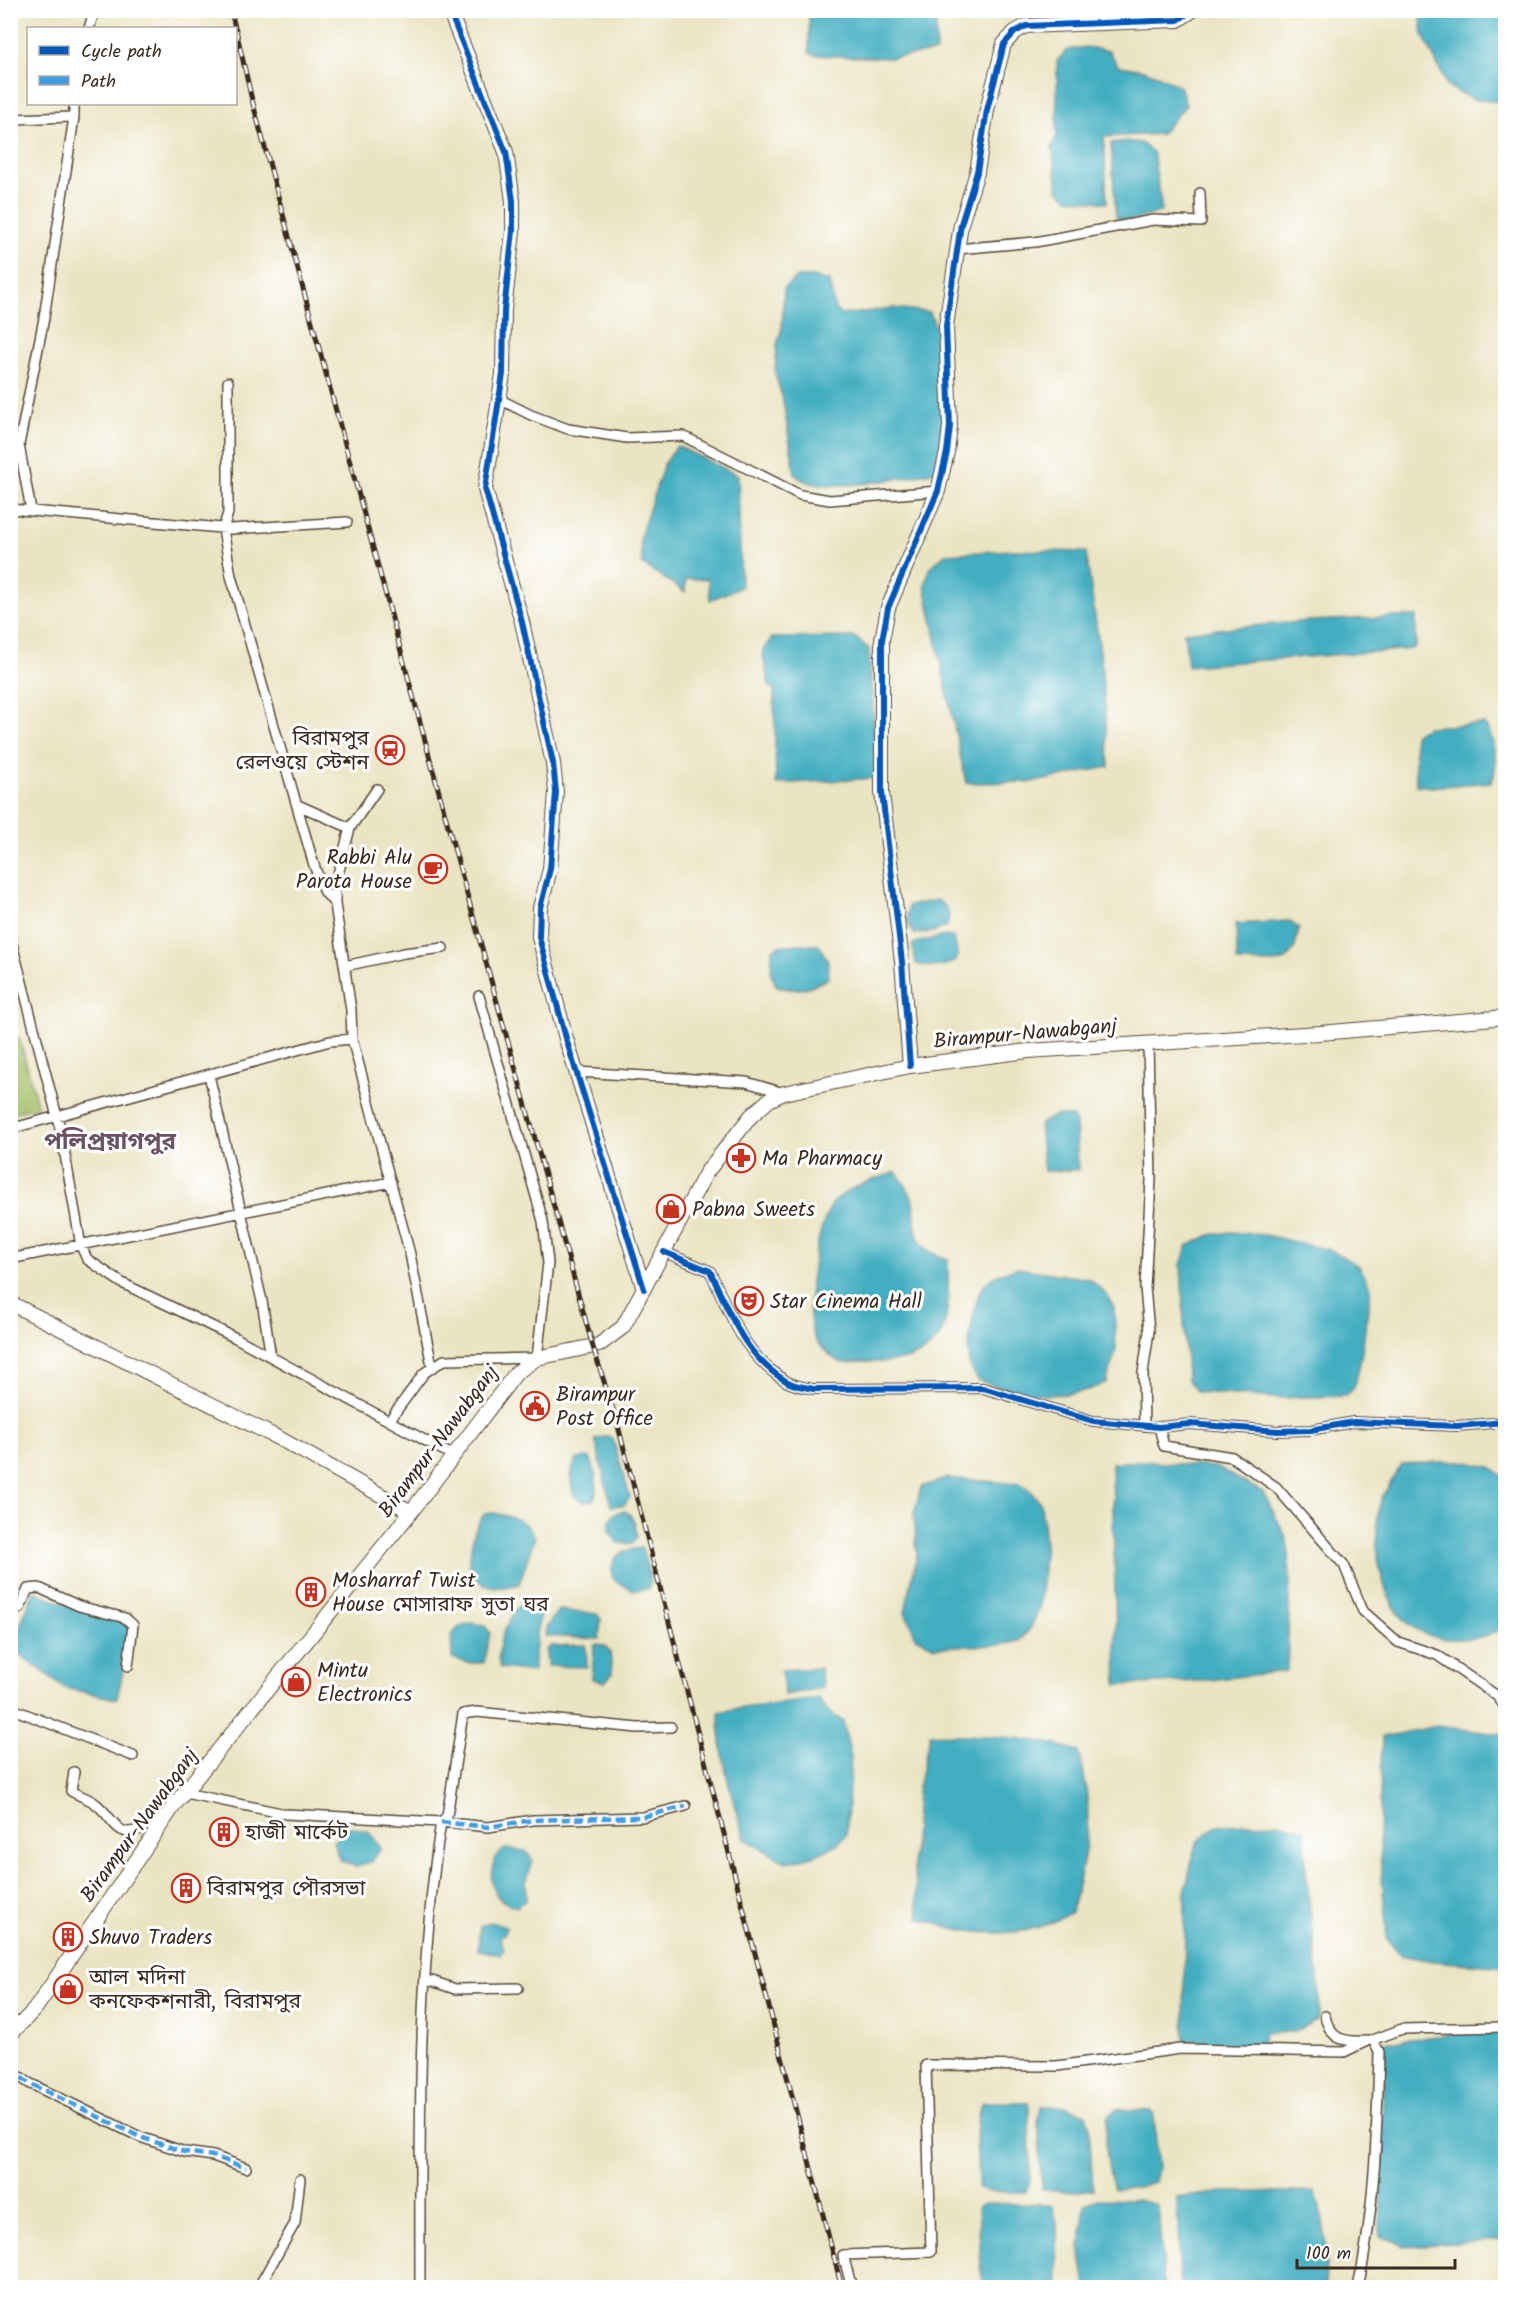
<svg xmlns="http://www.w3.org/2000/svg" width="1516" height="2298" font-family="Kalam,'Noto Sans Bengali',sans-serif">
<rect width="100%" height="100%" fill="#fff"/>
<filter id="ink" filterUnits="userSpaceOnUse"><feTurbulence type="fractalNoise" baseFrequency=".0167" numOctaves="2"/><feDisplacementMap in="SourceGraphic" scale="12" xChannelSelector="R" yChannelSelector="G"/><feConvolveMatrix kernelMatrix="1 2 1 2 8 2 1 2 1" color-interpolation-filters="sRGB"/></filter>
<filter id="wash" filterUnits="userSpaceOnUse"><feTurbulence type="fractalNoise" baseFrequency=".008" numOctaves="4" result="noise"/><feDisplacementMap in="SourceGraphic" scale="24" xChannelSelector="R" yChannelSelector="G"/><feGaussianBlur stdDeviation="1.35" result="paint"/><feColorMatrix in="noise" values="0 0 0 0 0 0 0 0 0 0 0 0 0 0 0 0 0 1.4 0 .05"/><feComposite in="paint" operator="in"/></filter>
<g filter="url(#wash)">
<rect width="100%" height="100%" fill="#ebe4c3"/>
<!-- green -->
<path fill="#a2be65" stroke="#6e7442" stroke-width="1.5" d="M19,1037L38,1107L11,1113V1038Z"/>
<!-- water -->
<path fill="#42aec1" stroke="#3e6c70" stroke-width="1.5" d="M809,11H931L936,22V52L889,58L813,55L809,52Z
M935,11H996L993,15L956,19Z
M1420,11H1505V102L1474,100L1448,87L1423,35Z
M1087,47L1109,51L1118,66C1143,68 1159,74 1181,88L1186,105L1161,134L1104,137L1107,203L1068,198L1058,189L1052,147L1057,135V61L1067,50Z
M1126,141L1141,143L1153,152L1162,211C1149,216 1129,224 1116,217L1111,143Z
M797,277H813L829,281L835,309L841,315L893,308L929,312C950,346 945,431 936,471C908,477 814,498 795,474L783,401L775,373L777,345L782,328L784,288Z
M677,446L738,475L741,587L710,600L708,579H686L685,592L642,564L640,537L664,464Z
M1013,550L1086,552L1101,659L1109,767L1035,782L966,783L925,586L929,569L945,554Z
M1416,616V645L1413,649L1188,666L1184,632L1310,621Z
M855,637L869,649L878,778L776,784L774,690L769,685L762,651L772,638Z
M1484,724C1495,735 1499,769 1491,782L1431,787L1416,785L1414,734L1427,727Z
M936,900C947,905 951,914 947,926L933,932L914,934L907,921L908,906Z
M1290,921L1299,929L1295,947L1286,960L1275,963L1237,962L1236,924Z
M945,936L953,937L958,955L954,962C942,967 929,968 916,964L912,945L915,943Z
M798,944L819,945L828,961V978C814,987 792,994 776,985L771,974L772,950L778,946Z
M1056,1115L1072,1117L1076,1123L1078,1170L1044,1171L1039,1125Z
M896,1172C903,1182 912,1192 914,1205C916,1220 913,1238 927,1249C932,1254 941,1256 948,1260C948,1281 951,1319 939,1337C921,1363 889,1363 860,1362C855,1362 847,1364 842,1363C834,1360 822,1348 817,1342C800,1320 816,1220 835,1201C851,1185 874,1180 896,1172Z
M1230,1232L1265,1235L1333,1251L1360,1267L1371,1289L1360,1364L1354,1388L1345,1396L1276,1398L1197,1392L1187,1379L1181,1265L1187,1246L1210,1235Z
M1017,1268L1090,1279L1107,1295L1114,1308L1116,1351L1106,1383C1066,1402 1019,1396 978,1380C975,1375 970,1368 969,1363C966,1351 975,1293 984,1285C993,1275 1004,1272 1017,1268Z
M608,1436L613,1439L630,1497L624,1505L611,1506L595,1439Z
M584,1457L590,1458C596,1471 598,1486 594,1500L584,1502L574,1496C570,1482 569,1473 576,1460Z
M1139,1461L1215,1467L1263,1492L1287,1539L1290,1579L1287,1671L1201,1681L1117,1685L1112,1463Z
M1461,1461L1491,1467L1505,1478V1627C1488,1639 1468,1640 1448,1639C1384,1636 1369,1556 1380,1504C1383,1491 1395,1476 1402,1464Z
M948,1478L1021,1484L1031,1491L1041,1504L1045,1542L1040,1606L1031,1627L1020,1641L999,1645L934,1647L916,1637L905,1612L917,1554L914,1514L921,1487Z
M625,1511C635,1517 636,1527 637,1537L632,1544L618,1543L609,1531L610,1519L615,1513Z
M493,1513C511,1517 527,1519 535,1537L519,1584C499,1590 482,1589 469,1572C471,1552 470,1530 485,1514Z
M642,1548L651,1581L648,1589L632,1590L613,1579C608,1556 621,1550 642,1548Z
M34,1591L78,1609L129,1623V1645L117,1699L65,1688L11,1648Z
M534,1605L540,1612L533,1672L500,1668C494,1649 507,1620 519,1606Z
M558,1610L597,1614L601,1619L599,1639L545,1636L546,1628Z
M472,1623L484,1625L490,1633L484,1663H468L452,1658L451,1636L458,1628Z
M598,1644L605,1646L610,1651L612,1674L605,1682L592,1679L594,1645Z
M586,1645L587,1667L547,1666L546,1650L550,1646Z
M820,1668L823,1688L784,1695L782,1670Z
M818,1698L830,1713L843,1721L851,1757L846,1836C828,1854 809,1858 785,1862L745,1839C732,1798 719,1756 719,1712C753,1705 785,1705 818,1698Z
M1438,1726L1505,1735V1967L1432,1961L1400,1955L1387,1939L1379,1840L1382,1737Z
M930,1734C979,1736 1031,1735 1078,1751C1096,1809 1087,1855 1071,1912C1025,1942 968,1936 919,1918L913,1860L917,1791Z
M1278,1823L1305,1830C1303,1893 1321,1956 1319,2019L1294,2032L1265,2033L1262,2045L1184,2047L1185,1892L1196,1843L1217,1825Z
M347,1826L368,1831L381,1848L373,1861L356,1867L340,1860L333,1842Z
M505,1849L526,1851L533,1861L526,1883V1900L516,1907C510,1904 502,1902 498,1897C487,1883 490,1858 505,1849Z
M490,1922L506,1927L505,1933L500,1937L504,1949L500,1955L478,1950L480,1926Z
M1482,2031L1505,2032V2240L1405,2246L1380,2236L1384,2042Z
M983,2102H1029L1030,2181L1026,2192H989L978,2189C979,2166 971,2121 983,2102Z
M1042,2106H1065L1086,2114L1089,2124L1093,2189L1075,2192L1042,2189L1038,2119Z
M1116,2109L1150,2111L1154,2115L1158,2169L1155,2182L1135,2188L1114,2189C1106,2164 1105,2143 1107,2117Z
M1222,2192H1315C1327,2221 1327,2257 1325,2287H1180L1177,2198Z
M1098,2199L1137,2200L1158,2205L1164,2287H1086L1080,2247L1085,2204Z
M985,2203L1053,2205L1057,2225L1058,2287H982L978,2206Z"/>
</g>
<g filter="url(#ink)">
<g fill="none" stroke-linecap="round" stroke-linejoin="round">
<!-- street casing -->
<g stroke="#554637" stroke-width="12">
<path id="street" d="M89,28L95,10
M10,141L12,119L74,117V104
M957,249L1035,242L1153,220L1201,222L1200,193
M228,382V513L223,529L231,576L313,862L323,890L335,904
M499,399L531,415L568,429L627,438L683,436L800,495L830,500L938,491
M10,509L232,529L347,522
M31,510L19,445L44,318L74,117
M377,789L350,828L335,886V904L351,1010L352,1039L410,1254L432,1366
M298,805L350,828
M10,936L61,1132L81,1246L87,1259L122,1283L236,1338L452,1455
M345,966L404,953L443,948
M577,1072L746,1082L784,1093
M209,1075L262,1301L271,1357
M10,1129L330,1041L352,1039
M664,1252L710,1271C730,1313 743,1355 786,1381C793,1386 805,1387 813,1389L983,1388L1093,1421L1159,1427L1190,1424L1278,1431L1311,1430L1353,1422L1457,1426L1506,1422
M10,1259L391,1182
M389,1421L424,1373L444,1360L537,1358L548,1263L543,1221L479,996
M1144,1426L1143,1373L1149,1331L1145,1288L1151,1180L1148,1043
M1159,1427L1164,1446L1232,1457L1276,1487L1344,1565L1363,1611L1398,1642L1437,1655L1497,1696L1506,1708
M10,1612L20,1608L28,1589L39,1588L79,1606L125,1618L133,1625L128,1666
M10,1708L133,1756
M74,1772L71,1791C79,1796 89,1798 96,1804C118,1821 116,1846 153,1822L162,1824
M185,1793L286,1814L441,1822C417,1976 420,2132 420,2288
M441,1822L447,1816L463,1714L477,1712L638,1728L671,1727
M441,1822L488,1827L533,1820L642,1817L686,1806
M425,1982L432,1981L455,1989L518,1988
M1325,2016C1330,2039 1342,2042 1365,2041
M10,2070L29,2083L140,2137L185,2152L213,2156L246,2168
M258,2288L295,2223L300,2179
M852,2288L843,2255L931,2252L926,2065L1057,2066L1180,2049L1344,2052L1367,2041
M1358,2288C1375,2209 1377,2132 1379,2052L1373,2040L1402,2029L1506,2027"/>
</g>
<!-- secondary casing -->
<g stroke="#554637" stroke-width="16">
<path id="secondary" d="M449,10L506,152L513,201V231L504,310L503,374L485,489L522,622L553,763L556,792L550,869L540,908L539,937L567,1042L644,1289
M910,1066L902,962L882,793V640L888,608L938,491L947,452L950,426L946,326L961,224L977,172L987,110L1004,44L1015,32L1026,26L1178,20L1193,10
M10,1303L284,1441L411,1512
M10,2035L35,2009L175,1804L411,1512L516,1373L537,1358L599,1345L623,1327L706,1173L751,1116L769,1100L784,1093L910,1066L1028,1051L1320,1033L1506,1017"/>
</g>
<!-- street -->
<use href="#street" stroke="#fff" stroke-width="9"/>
<!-- secondary -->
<use href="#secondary" stroke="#fff" stroke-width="14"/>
<!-- rail casing -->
<g stroke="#3b2a1e" stroke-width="5">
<path id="rail" d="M231,10L235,28
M236,30L251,96L453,844L593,1347L617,1422L842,2288"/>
</g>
<!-- rail -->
<use href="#rail" stroke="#fff" stroke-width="3" stroke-dasharray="9" stroke-linecap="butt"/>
<!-- quiet -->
<path stroke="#3f9ce0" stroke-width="4.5" stroke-dasharray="9 4.5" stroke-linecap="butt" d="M441,1822L488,1827L533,1820L642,1817L686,1806
M10,2070L29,2083L140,2137L185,2152L213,2156L246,2168"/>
<!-- cycleway casing -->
<g stroke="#fff" stroke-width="10">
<path id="cycleway" d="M449,10L506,152L513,201V231L504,310L503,374L485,489L522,622L553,763L556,792L550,869L540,908L539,937L567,1042L644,1289
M910,1066L902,962L882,793V640L888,608L938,491L947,452L950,426L946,326L961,224L977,172L987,110L1004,44L1015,32L1026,26L1178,20L1193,10
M664,1252L710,1271C730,1313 743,1355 786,1381C793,1386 805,1387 813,1389L983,1388L1093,1421L1159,1427L1190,1424L1278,1431L1311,1430L1353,1422L1457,1426L1506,1422"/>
</g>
<!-- cycleway -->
<use href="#cycleway" stroke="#0057b8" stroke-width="6"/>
</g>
</g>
<!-- icons -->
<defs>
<g id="station-ring" transform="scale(1.5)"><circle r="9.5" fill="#fff" stroke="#c8321e" stroke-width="1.5"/><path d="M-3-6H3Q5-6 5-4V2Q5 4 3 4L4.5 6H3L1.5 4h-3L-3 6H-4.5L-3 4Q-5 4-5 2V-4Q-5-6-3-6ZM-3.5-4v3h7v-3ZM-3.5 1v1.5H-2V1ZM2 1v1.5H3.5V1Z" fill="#c8321e"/></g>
<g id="cafe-ring" transform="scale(1.5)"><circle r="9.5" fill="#fff" stroke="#c8321e" stroke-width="1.5"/><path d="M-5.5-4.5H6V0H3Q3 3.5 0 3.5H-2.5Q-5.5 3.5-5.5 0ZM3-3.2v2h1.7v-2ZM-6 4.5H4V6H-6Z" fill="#c8321e"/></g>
<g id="pharmacy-ring" transform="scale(1.5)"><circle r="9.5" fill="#fff" stroke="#c8321e" stroke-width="1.5"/><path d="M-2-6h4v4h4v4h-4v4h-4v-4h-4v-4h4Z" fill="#c8321e"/></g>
<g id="shop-ring" transform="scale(1.5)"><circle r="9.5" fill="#fff" stroke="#c8321e" stroke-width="1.5"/><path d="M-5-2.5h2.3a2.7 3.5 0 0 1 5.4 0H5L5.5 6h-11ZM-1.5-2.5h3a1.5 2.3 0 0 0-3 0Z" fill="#c8321e"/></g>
<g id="theatre-ring" transform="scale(1.5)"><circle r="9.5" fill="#fff" stroke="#c8321e" stroke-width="1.5"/><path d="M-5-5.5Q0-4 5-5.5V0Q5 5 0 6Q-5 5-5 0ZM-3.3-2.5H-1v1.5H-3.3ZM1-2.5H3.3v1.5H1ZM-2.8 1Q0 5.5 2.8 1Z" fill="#c8321e"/></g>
<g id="civic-ring" transform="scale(1.5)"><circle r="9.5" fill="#fff" stroke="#c8321e" stroke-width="1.5"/><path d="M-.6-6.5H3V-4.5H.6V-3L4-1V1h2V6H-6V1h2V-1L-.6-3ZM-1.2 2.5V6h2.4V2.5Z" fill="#c8321e"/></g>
<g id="building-ring" transform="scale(1.5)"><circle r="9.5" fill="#fff" stroke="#c8321e" stroke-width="1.5"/><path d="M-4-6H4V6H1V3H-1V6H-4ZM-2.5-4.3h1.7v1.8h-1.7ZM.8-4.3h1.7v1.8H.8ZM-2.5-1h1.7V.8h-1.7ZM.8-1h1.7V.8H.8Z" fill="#c8321e"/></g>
</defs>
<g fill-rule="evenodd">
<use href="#station-ring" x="390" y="750"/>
<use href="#cafe-ring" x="433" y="869"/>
<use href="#pharmacy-ring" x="741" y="1158"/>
<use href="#shop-ring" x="671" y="1209"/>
<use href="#theatre-ring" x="749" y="1301"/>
<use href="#civic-ring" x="535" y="1406"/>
<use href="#building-ring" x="311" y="1592"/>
<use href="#shop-ring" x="296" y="1682"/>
<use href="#building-ring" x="224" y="1832"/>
<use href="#building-ring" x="186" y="1888"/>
<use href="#building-ring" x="68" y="1937"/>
<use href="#shop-ring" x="68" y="1989"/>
</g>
<g text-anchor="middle" stroke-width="6" stroke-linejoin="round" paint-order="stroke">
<!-- poi labels -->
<g font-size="21" fill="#3b2a1e" stroke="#fff" text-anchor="start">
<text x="369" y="745" text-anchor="end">বিরামপুর<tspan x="369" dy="24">রেলওয়ে স্টেশন</tspan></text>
<text x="412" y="864" text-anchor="end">Rabbi Alu<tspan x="412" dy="24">Parota House</tspan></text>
<text x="762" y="1165">Ma Pharmacy</text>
<text x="692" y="1216">Pabna Sweets</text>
<text x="770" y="1308">Star Cinema Hall</text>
<text x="556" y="1401">Birampur<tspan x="556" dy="24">Post Office</tspan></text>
<text x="332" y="1587">Mosharraf Twist<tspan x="332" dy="24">House মোসারাফ সুতা ঘর</tspan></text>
<text x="317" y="1677">Mintu<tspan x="317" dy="24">Electronics</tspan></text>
<text x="245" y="1839">হাজী মার্কেট</text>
<text x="207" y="1895">বিরামপুর পৌরসভা</text>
<text x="89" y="1944">Shuvo Traders</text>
<text x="89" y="1984">আল মদিনা<tspan x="89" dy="24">কনফেকশনারী, বিরামপুর</tspan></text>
</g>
<!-- street labels -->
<g font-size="21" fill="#3b2a1e" stroke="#fff">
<text transform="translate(1025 1033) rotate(-5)" y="7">Birampur-Nawabganj</text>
<text transform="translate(438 1441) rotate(-53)" y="7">Birampur-Nawabganj</text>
<text transform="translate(139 1825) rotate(-54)" y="7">Birampur-Nawabganj</text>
</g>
<!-- quarter labels -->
<g font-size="24" font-weight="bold" fill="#6b5262" stroke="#fff">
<text x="110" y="1149">পলিপ্রয়াগপুর</text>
</g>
</g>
<!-- margin -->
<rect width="1516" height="2298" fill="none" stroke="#fff" stroke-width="36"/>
<!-- legend -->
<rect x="27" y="27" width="210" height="78" fill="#ffffff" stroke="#b1aaa5" stroke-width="1.5"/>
<rect x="39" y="46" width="30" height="9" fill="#0057b8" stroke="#b1aaa5" stroke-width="1.5"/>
<text x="81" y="57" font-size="18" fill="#3b2a1e">Cycle path</text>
<rect x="39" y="76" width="30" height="9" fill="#3f9ce0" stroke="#b1aaa5" stroke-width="1.5"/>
<text x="81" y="87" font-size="18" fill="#3b2a1e">Path</text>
<!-- scale -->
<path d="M1297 2259v9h158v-9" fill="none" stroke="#3b2a1e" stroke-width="3"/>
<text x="1306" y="2259" font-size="18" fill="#3b2a1e" stroke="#ffffff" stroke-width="4.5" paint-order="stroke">100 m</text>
</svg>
